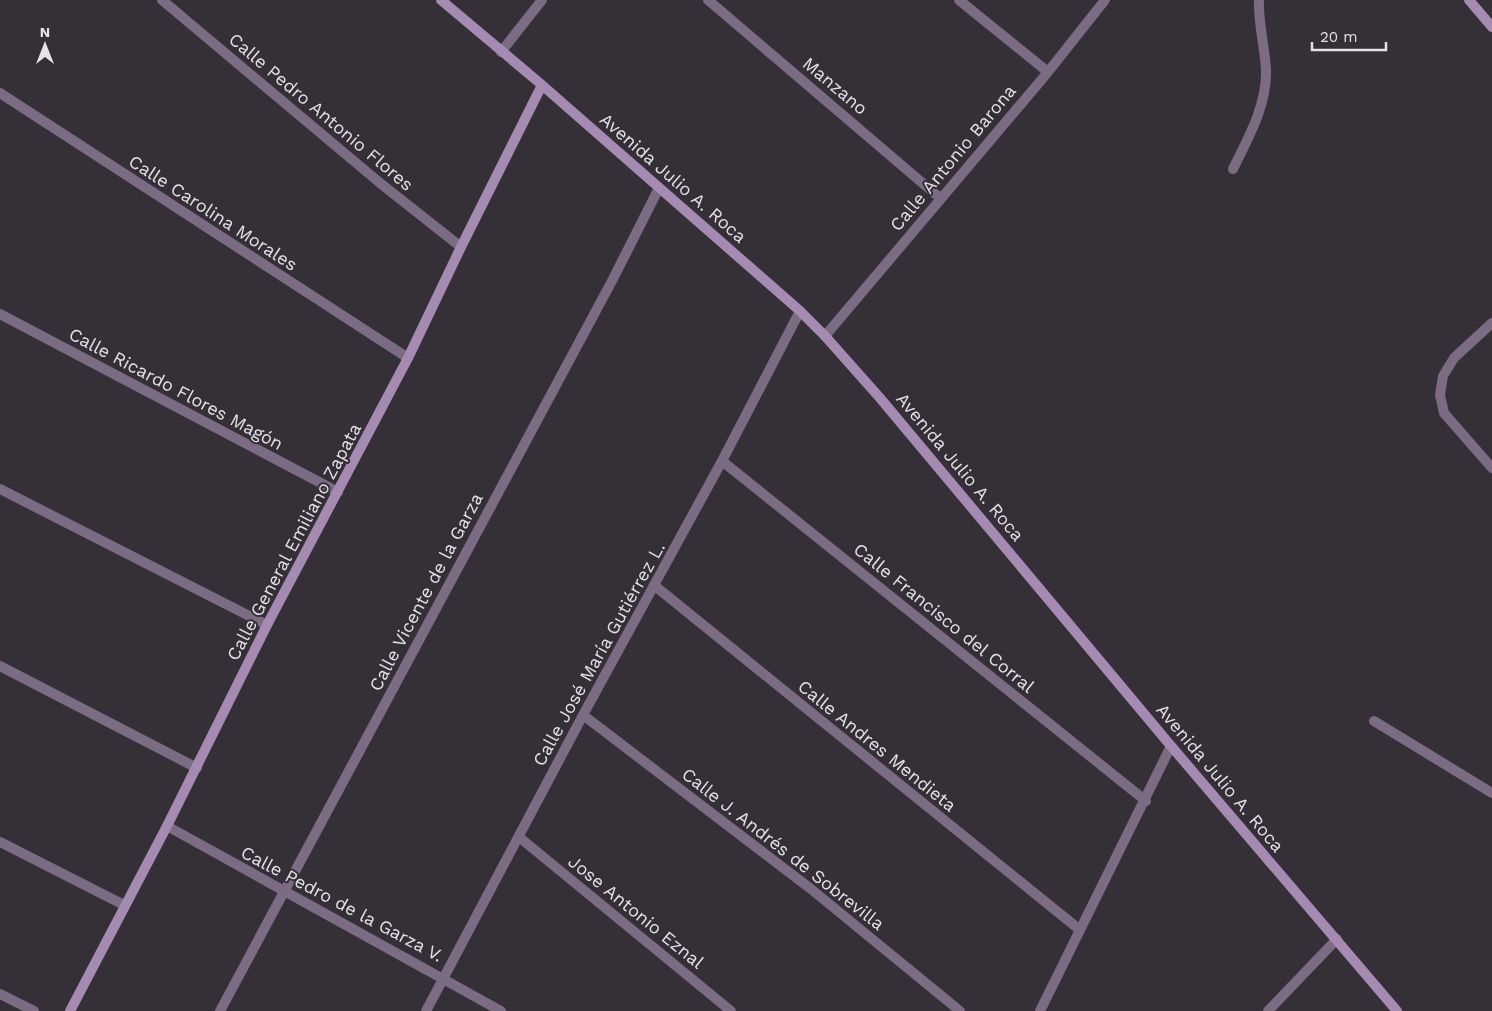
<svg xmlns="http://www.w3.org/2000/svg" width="1492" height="1011" font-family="'Work Sans',sans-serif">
<rect width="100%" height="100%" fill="#352f37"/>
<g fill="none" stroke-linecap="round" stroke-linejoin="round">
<!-- lane -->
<path stroke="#7b6b83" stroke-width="10" d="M1233,169C1248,138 1267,106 1266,70C1265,47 1258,24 1259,0
M1492,323L1454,358L1443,376L1440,395L1444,413L1492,468
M1374,721L1492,793"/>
<!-- street -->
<path stroke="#7b6b83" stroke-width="10" d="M162,0L380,183L461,247
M708,0L940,198
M959,0L1048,72
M501,52L542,0
M0,93L408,358
M0,314L338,492
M825,336L1048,72L1105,0
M722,461L1146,801
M0,489L267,625
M655,586L1080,930
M0,666L197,768
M583,715L811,889L960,1011
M167,826L501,1011
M519,837L731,1011
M0,842L124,905
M0,994L34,1011
M220,1011L613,279L659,188
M426,1011L583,715L722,461L800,311
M1040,1011L1171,746
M1268,1011L1337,939"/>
<!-- secondary -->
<path stroke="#a58bb1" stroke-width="10" d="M441,0L542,85L800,311L825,336L880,398L1171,746L1397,1011
M1469,0L1492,27
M70,1011L167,826L267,625L408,358L461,247L542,85"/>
</g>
<g text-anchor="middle" stroke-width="4" stroke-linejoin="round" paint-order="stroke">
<!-- street labels -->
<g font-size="18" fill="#e5e1e7" stroke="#352f37">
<text transform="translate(835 86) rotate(40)" y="6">Manzano</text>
<text transform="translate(321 112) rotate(40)" y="6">Calle Pedro Antonio Flores</text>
<text transform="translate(953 158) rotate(-50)" y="6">Calle Antonio Barona</text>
<text transform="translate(673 178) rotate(41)" y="6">Avenida Julio A. Roca</text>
<text transform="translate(213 213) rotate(33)" y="6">Calle Carolina Morales</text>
<text transform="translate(176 389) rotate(28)" y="6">Calle Ricardo Flores Magón</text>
<text transform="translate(960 467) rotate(50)" y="6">Avenida Julio A. Roca</text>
<text transform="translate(294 542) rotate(-62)" y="6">Calle General Emiliano Zapata</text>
<text transform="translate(426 592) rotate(-62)" y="6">Calle Vicente de la Garza</text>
<text transform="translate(944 618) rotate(39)" y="6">Calle Francisco del Corral</text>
<text transform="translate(599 654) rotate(-61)" y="6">Calle José María Gutiérrez L.</text>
<text transform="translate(877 746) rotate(39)" y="6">Calle Andres Mendieta</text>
<text transform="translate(1220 778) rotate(50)" y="6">Avenida Julio A. Roca</text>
<text transform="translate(783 849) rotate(38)" y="6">Calle J. Andrés de Sobrevilla</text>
<text transform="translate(342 904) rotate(28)" y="6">Calle Pedro de la Garza V.</text>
<text transform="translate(636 912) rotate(39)" y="6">Jose Antonio Eznal</text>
</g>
</g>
<!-- north arrow -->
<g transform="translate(45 45)" stroke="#352f37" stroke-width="4" paint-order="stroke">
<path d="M0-4L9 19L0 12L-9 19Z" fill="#e5e1e7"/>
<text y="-8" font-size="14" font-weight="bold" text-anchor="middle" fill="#e5e1e7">N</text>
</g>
<!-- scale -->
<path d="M1312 42v8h74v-8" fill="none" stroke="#e5e1e7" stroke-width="2.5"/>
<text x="1320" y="42" font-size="15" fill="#e5e1e7" stroke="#352f37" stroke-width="4" paint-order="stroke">20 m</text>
</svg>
